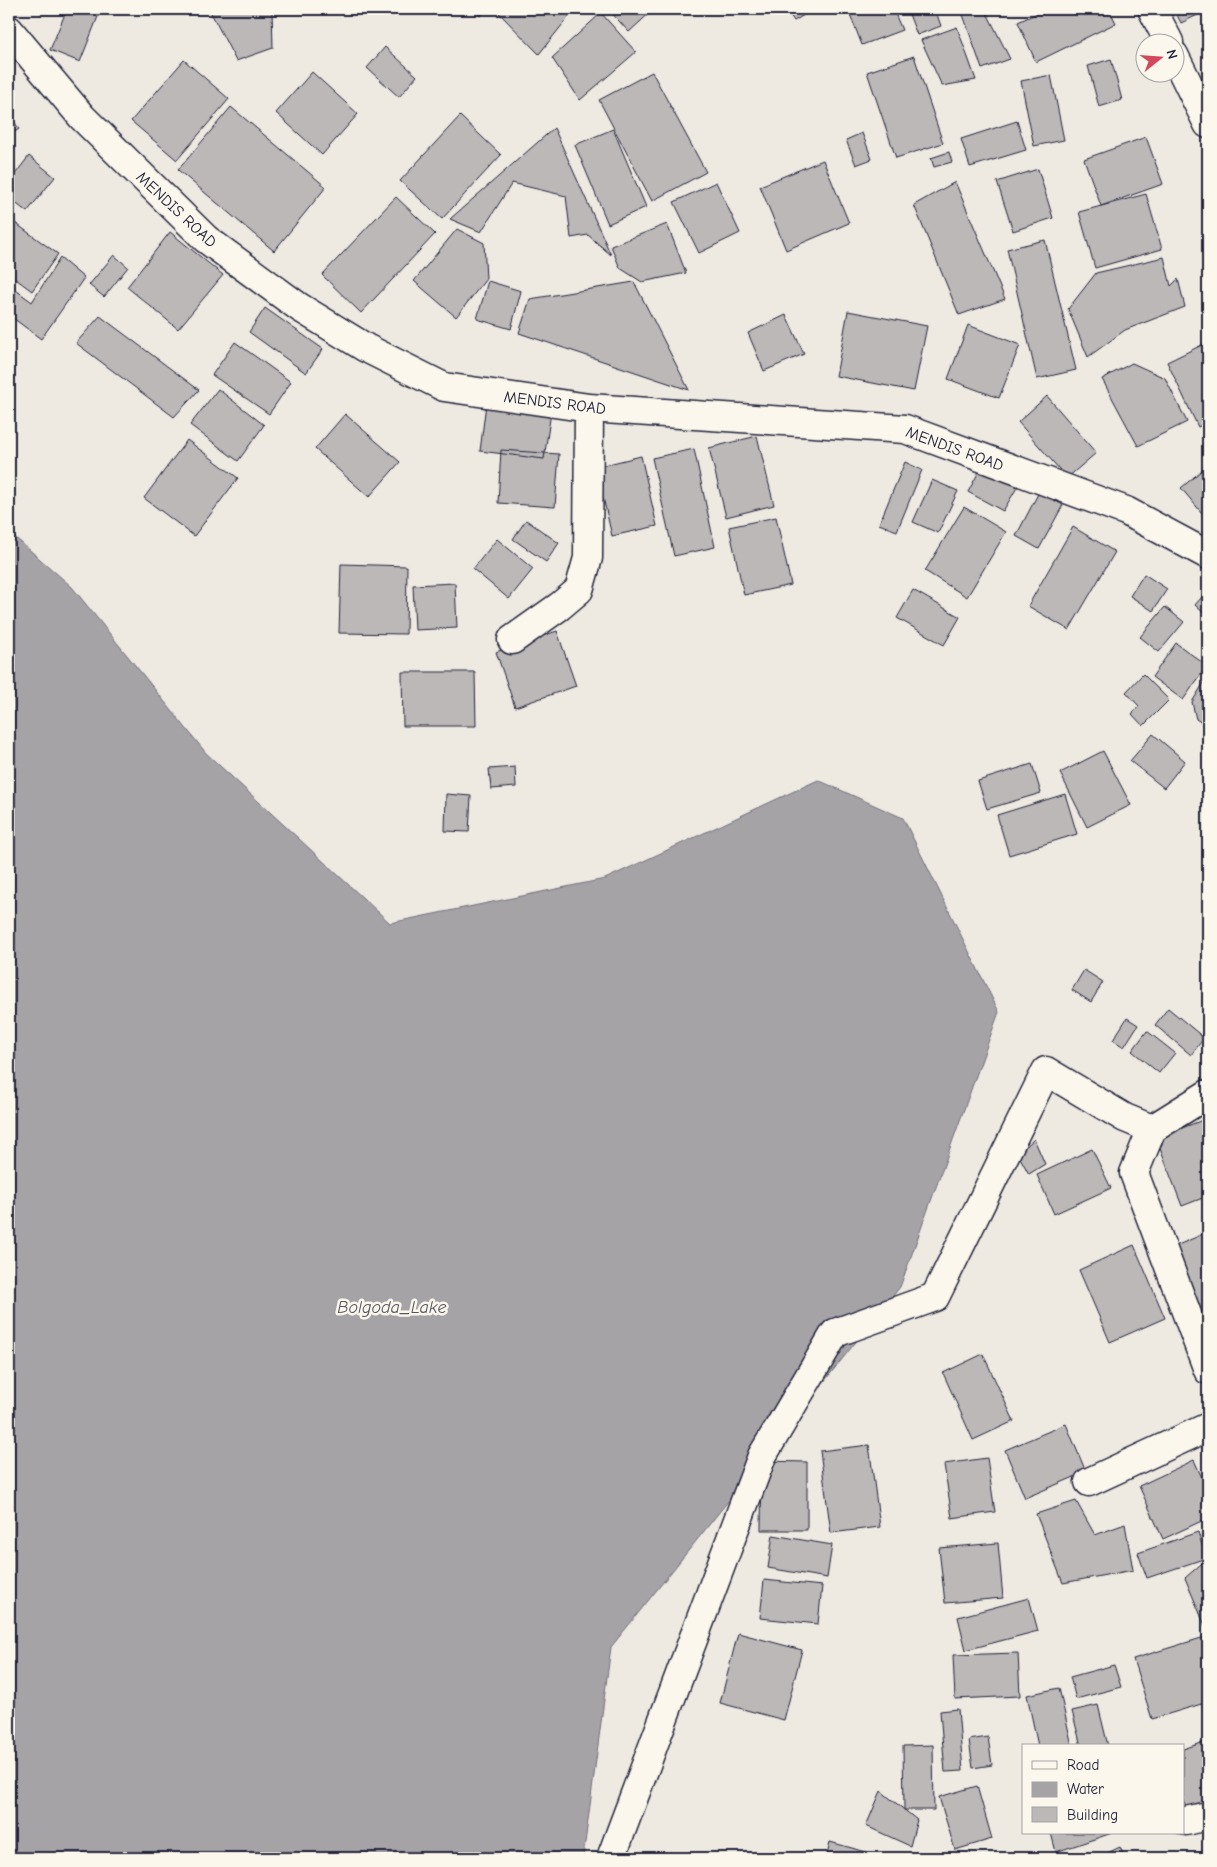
<svg xmlns="http://www.w3.org/2000/svg" width="1217" height="1867" font-family="'Comic Neue',sans-serif">
<rect width="100%" height="100%" fill="#eeeae2"/>
<filter id="ink" filterUnits="userSpaceOnUse"><feTurbulence type="fractalNoise" baseFrequency=".02" numOctaves="2"/><feDisplacementMap in="SourceGraphic" scale="10" xChannelSelector="R" yChannelSelector="G"/><feConvolveMatrix kernelMatrix="1 2 1 2 8 2 1 2 1" color-interpolation-filters="sRGB"/></filter>
<g filter="url(#ink)">
<!-- water -->
<path fill="#a6a3a7" stroke="#716f7c" d="M9,532L72,587L206,753L390,923L605,879L818,780L903,818L999,1012L900,1287L611,1647L583,1858H9Z"/>
<!-- building -->
<path fill="#bcb8b8" stroke="#22223b" d="M67,9H101L80,62L50,50Z
M209,9H272L273,48L236,61Z
M473,9H488L480,16Z
M504,9H575L539,54L499,13Z
M608,9H654L629,32Z
M786,9H814L794,21Z
M848,9H893L902,30L862,45Z
M907,9H935L941,26L917,35Z
M961,9H985L1010,59L982,69Z
M1046,9H1109L1116,23L1036,62L1018,22Z
M1174,9H1208V10L1181,23Z
M601,13L636,52L580,100L552,58Z
M1208,26V46L1203,27Z
M957,27L976,80L942,86L921,40Z
M385,47L417,76L399,97L367,68Z
M914,56L943,143L896,158L867,72Z
M1111,59L1122,100L1099,107L1088,66Z
M184,60L229,99L177,160L131,121Z
M312,72L358,114L322,155L276,113Z
M652,72L706,172L652,201L599,100Z
M1051,75L1064,140L1034,146L1021,81Z
M231,107L326,187L274,251L178,170Z
M9,114L19,129L9,136Z
M460,116L501,155L442,219L400,181Z
M1017,121L1026,150L970,167L961,139Z
M554,128L611,255L588,235L571,238L566,196L512,183L481,232L450,219Z
M613,129L646,207L608,224L575,145Z
M862,133L872,159L856,165L846,140Z
M1146,137L1163,184L1101,206L1084,159Z
M949,152L952,162L934,167L931,158Z
M29,156L55,177L27,212L9,198V182Z
M823,160L849,223L786,250L760,186Z
M1038,169L1053,218L1013,231L997,182Z
M716,182L740,233L699,253L674,202Z
M955,182L1005,299L959,315L914,205Z
M1146,194L1162,249L1095,268L1079,212Z
M396,197L435,234L361,313L322,275Z
M11,220L58,254L32,291L9,274V223Z
M667,224L686,273L642,282L620,268L611,246Z
M457,229L484,243L486,279L456,317L414,281Z
M170,232L223,275L178,329L127,287Z
M1045,240L1076,370L1037,379L1007,249Z
M114,255L128,267L104,297L89,285Z
M1164,257L1171,286L1178,279L1185,307L1125,330L1088,357L1068,309L1096,273Z
M60,258L84,278L41,339L9,315V285L32,302Z
M488,281L521,291L511,329L477,319Z
M634,282L689,390L519,333L530,299Z
M265,308L323,349L306,373L249,332Z
M848,311L927,326L914,391L836,376Z
M786,315L804,354L764,371L748,333Z
M100,316L199,390L174,417L76,343Z
M968,325L1020,345L999,398L948,379Z
M235,342L291,382L269,414L212,375Z
M1208,342V422L1198,427L1167,362Z
M1132,363L1165,378L1187,422L1138,446L1102,379Z
M218,389L264,425L238,461L190,425Z
M1047,396L1096,453L1067,478L1018,422Z
M486,404L551,412L544,459L480,451Z
M345,414L400,462L369,497L315,449Z
M757,436L774,505L726,517L709,448Z
M187,440L238,478L194,536L144,498Z
M694,449L715,547L674,556L652,458Z
M501,450L559,454L555,507L498,503Z
M641,456L657,526L612,536L596,467Z
M905,462L922,470L897,531L879,524Z
M1208,465V518L1207,519L1181,488Z
M982,466L1018,486L1003,511L968,492Z
M932,480L958,491L938,533L913,522Z
M1039,492L1063,505L1039,549L1016,536Z
M964,507L1006,532L967,597L925,571Z
M776,517L791,585L744,595L729,527Z
M526,520L559,543L546,562L513,539Z
M1073,527L1115,552L1069,630L1028,606Z
M497,539L533,569L509,599L473,569Z
M341,564L407,566L406,634L339,633Z
M1144,574L1167,589L1153,611L1130,596Z
M455,583L457,628L415,630L413,585Z
M913,590L960,617L944,645L897,618Z
M1208,590V617L1195,605Z
M1165,607L1184,622L1159,652L1140,637Z
M557,631L576,686L515,707L496,652Z
M1176,643L1207,666L1183,700L1152,677Z
M402,672H475L476,726H403Z
M1143,674L1169,700L1143,726L1132,714L1139,706L1126,692Z
M1208,676V727L1196,719L1192,702Z
M1153,734L1185,761L1164,788L1130,761Z
M1103,751L1131,805L1087,827L1060,773Z
M1032,764L1041,793L987,809L978,781Z
M515,767L516,787L491,789L489,769Z
M446,794L471,796L469,832L445,831Z
M1065,794L1077,834L1009,855L997,815Z
M1084,970L1103,982L1091,1002L1072,990Z
M1168,1008L1204,1038L1191,1055L1155,1025Z
M1127,1018L1138,1025L1124,1047L1113,1040Z
M1147,1031L1175,1053L1159,1073L1132,1051Z
M1208,1118V1196L1182,1206L1156,1138Z
M1034,1139L1045,1164L1029,1174L1018,1154Z
M1092,1149L1111,1188L1054,1214L1037,1175Z
M1208,1232V1334L1171,1248Z
M1134,1245L1165,1318L1110,1342L1079,1270Z
M983,1354L1014,1421L973,1440L943,1373Z
M1066,1424L1086,1472L1025,1498L1005,1450Z
M869,1445L880,1527L831,1533L820,1451Z
M987,1458L995,1512L952,1518L944,1464Z
M1194,1460L1208,1491V1518L1163,1539L1139,1486Z
M762,1461L807,1462V1530H761Z
M1076,1501L1095,1535L1125,1524L1133,1570L1063,1583L1036,1514Z
M1198,1532L1206,1558L1147,1578L1138,1553Z
M773,1535L832,1545L827,1578L768,1568Z
M998,1543L1003,1598L945,1603L939,1548Z
M1208,1558V1627L1206,1628L1185,1578Z
M764,1580L822,1586L818,1624L760,1618Z
M1029,1598L1038,1631L966,1650L958,1617Z
M738,1633L802,1650L784,1720L720,1703Z
M1208,1636V1702L1152,1719L1133,1659Z
M1018,1653L1020,1696L955,1699L953,1655Z
M1114,1665L1121,1687L1076,1699L1070,1677Z
M1059,1688L1072,1746H1038L1027,1695Z
M1098,1705L1108,1746H1081L1072,1711Z
M958,1709L963,1771L945,1772L940,1711Z
M988,1737L992,1765L973,1768L969,1740Z
M1208,1741V1801L1186,1808L1183,1800V1749Z
M933,1745L934,1810H904L903,1746Z
M977,1786L992,1839L955,1850L939,1797Z
M881,1791L917,1820L910,1846L866,1826Z
M1051,1833H1112L1056,1852Z
M830,1842L888,1858H826Z
M1120,1847L1125,1858H1097Z"/>
<g fill="none" stroke-linecap="round" stroke-linejoin="round">
<!-- minor casing -->
<g stroke="#22223b" stroke-width="31">
<path id="minor" d="M1152,9L1169,42
M9,30L82,117L206,239L299,307L366,348L444,387L589,408L905,429L1126,511L1208,555
M1174,55L1208,124
M512,640L560,606L579,590L588,558L589,408
M1208,1094L1152,1129L1134,1173L1208,1370
M1089,1482L1208,1427
M1186,1821L1208,1816
M611,1858L762,1456L835,1333L935,1297L1046,1071L1125,1118L1152,1129"/>
</g>
<!-- minor -->
<use href="#minor" stroke="#fbf7ec" stroke-width="28"/>
</g>
</g>
<g text-anchor="middle" stroke-width="5" stroke-linejoin="round" paint-order="stroke">
<!-- street labels -->
<g font-size="16" fill="#22223b" stroke="#fbf7ec">
<text transform="translate(177 209) rotate(43)" y="6">MENDIS ROAD</text>
<text transform="translate(555 402) rotate(7)" y="6">MENDIS ROAD</text>
<text transform="translate(955 448) rotate(20)" y="6">MENDIS ROAD</text>
</g>
<!-- water labels -->
<g font-size="18" font-style="italic" fill="#575666" stroke="#fbf7ec">
<text x="392" y="1313">Bolgoda_Lake</text>
</g>
</g>
<!-- margin -->
<rect width="1217" height="1867" fill="none" stroke="#fbf7ec" stroke-width="30"/>
<rect x="15" y="15" width="1187" height="1837" fill="none" stroke="#22223b" stroke-width="2" filter="url(#ink)"/>
<!-- legend -->
<rect x="1022" y="1744" width="162" height="90" fill="#fbf7ec" stroke="#a4a2a5"/>
<rect x="1032" y="1761" width="25" height="8" fill="#fbf7ec" stroke="#a4a2a5"/>
<text x="1067" y="1770" font-size="15" fill="#22223b">Road</text>
<rect x="1032" y="1782" width="25" height="15" fill="#a6a3a7" stroke="#a4a2a5"/>
<text x="1067" y="1794" font-size="15" fill="#22223b">Water</text>
<rect x="1032" y="1807" width="25" height="15" fill="#bcb8b8" stroke="#a4a2a5"/>
<text x="1067" y="1820" font-size="15" fill="#22223b">Building</text>
<!-- north arrow -->
<g transform="translate(1160 58) rotate(73)"><circle r="24" fill="#fbf7ec" stroke="#a4a2a5"/>
<path d="M0-4L9 19L0 12L-9 19Z" fill="#d1495b"/>
<text y="-8" font-size="14" font-weight="bold" text-anchor="middle" fill="#22223b">N</text>
</g>
</svg>
